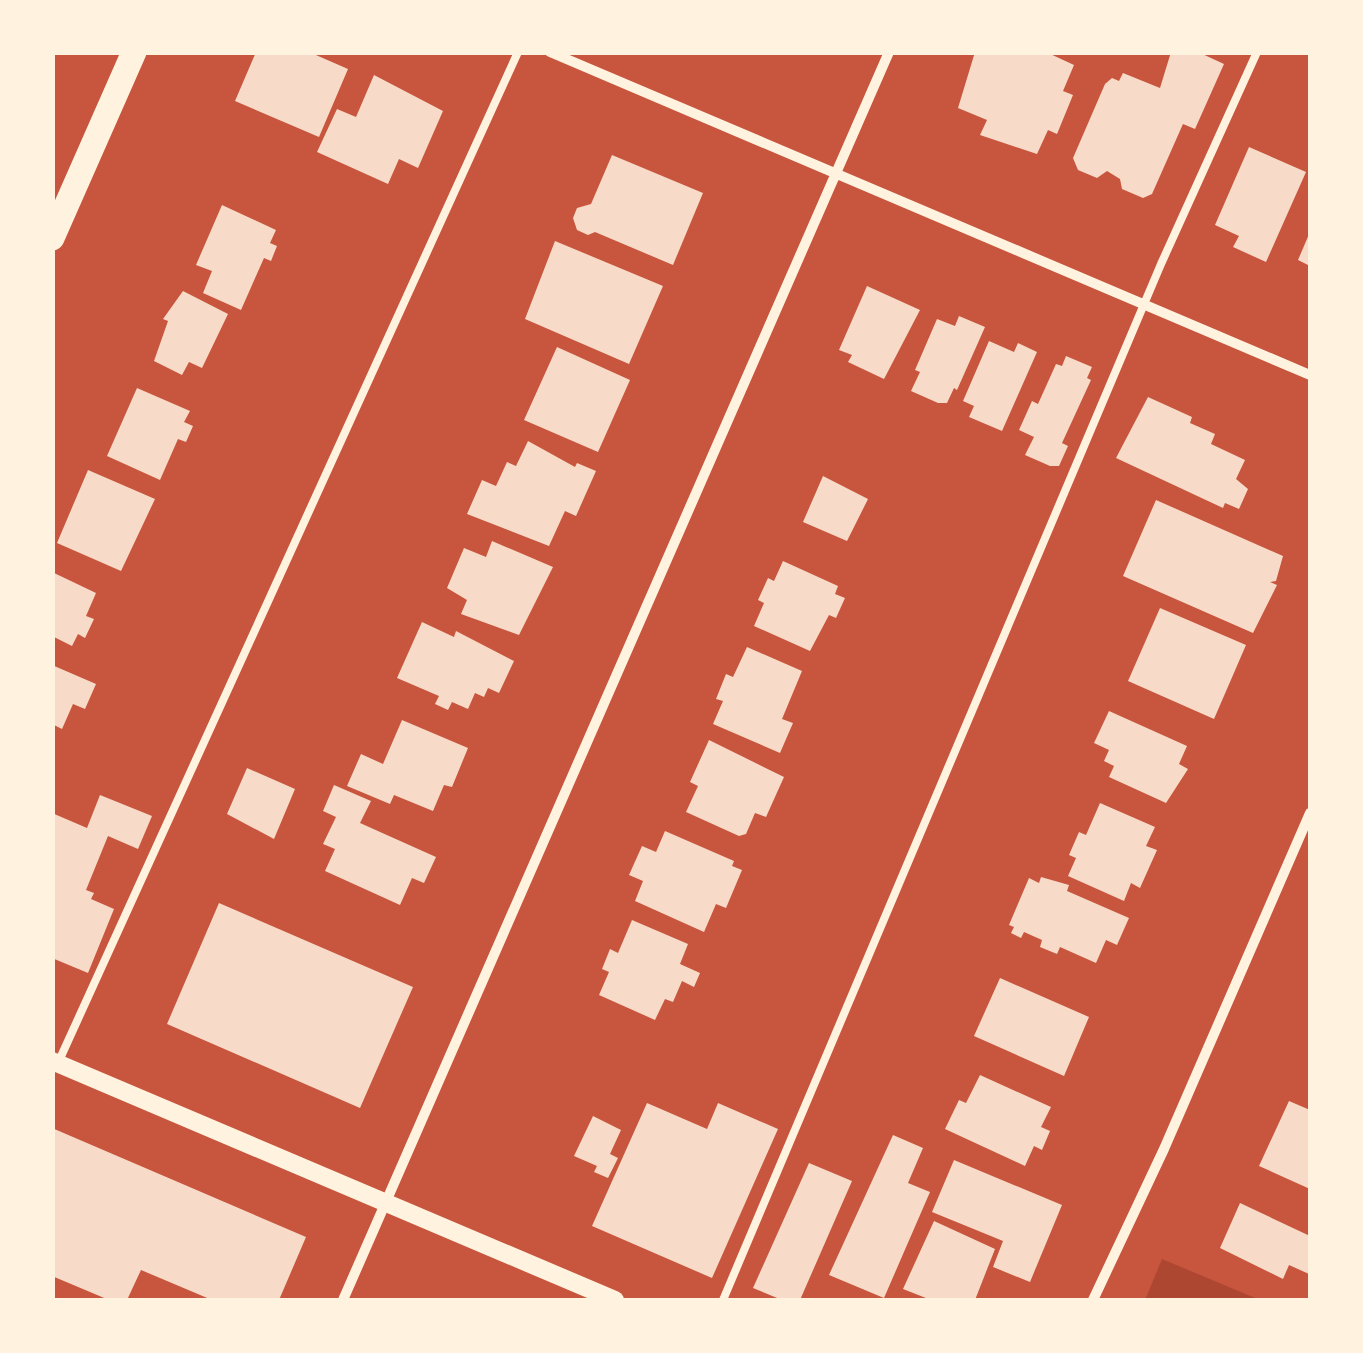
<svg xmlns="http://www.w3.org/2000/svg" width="1363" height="1353" font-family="Overpass,sans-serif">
<rect width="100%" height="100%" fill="#c8553d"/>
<!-- green -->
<path fill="#ae4732" d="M1162,1259L1260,1300H1145Z"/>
<!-- building -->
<path fill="#f7dbc8" d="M256,52H309L348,69L319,137L235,101Z
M975,52H1046L1074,65L1063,91L1073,95L1057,134L1048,130L1037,154L980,135L987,120L958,108Z
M1171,52H1198L1224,64L1195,129L1183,124L1152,194L1143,198L1122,189L1120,179L1107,171L1097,178L1078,170L1073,158L1105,84L1112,78L1119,81L1123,73L1160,88Z
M374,75L443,111L418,168L399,159L388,184L317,152L337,109L356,117Z
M1249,147L1306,172L1266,262L1233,247L1239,236L1215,225Z
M612,155L703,193L673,265L595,232L588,235L577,230L573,218L577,208L591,204Z
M222,205L276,230L270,243L277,246L271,261L264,258L241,310L203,293L212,271L196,265Z
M1310,232V266L1298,260Z
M555,241L663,286L629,364L525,319Z
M867,286L920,310L884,379L848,362L852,355L839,350Z
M183,291L228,314L202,368L189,362L182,375L154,361L168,321L163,319Z
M959,316L985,327L957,390L954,388L947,403H938L911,391L920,372L915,370L937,319L955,326Z
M989,341L1014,352L1018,343L1037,352L1002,431L969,417L974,406L963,401Z
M557,347L630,380L598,452L524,420Z
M1066,356L1092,367L1087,378L1091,380L1062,443L1068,446L1059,466H1050L1025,455L1034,437L1019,430L1032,401L1038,404L1056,364L1062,366Z
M137,388L190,411L184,422L193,426L186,442L178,439L160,480L107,456Z
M1148,397L1192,417L1190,423L1215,434L1211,444L1245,460L1236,479L1248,489L1239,509L1225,503L1223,508L1116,458Z
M528,441L575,467L577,463L596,471L576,516L565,511L549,546L467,514L482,480L496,486L507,462L516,466Z
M88,470L155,499L121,571L57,543Z
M823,476L868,499L847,541L803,522Z
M1156,500L1283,556L1276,581L1270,582L1277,585L1253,633L1123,576Z
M492,541L553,567L519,635L461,614L467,600L447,588L464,548L486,557Z
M783,561L838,586L835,594L845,598L836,618L829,615L810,651L754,626L764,603L758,600L768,578L774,581Z
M52,572L96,593L86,616L94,619L85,638L78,634L72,646L52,636Z
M1160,608L1246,645L1214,719L1128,681Z
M422,622L454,637L456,631L514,661L499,693L488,688L484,697L475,693L468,709L452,702L448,710L435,704L439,696L397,678Z
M747,647L802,671L782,719L793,723L780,753L713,724L723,701L716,699L726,674L733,677Z
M52,665L96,684L85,709L73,704L62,729L52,724Z
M1109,711L1187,746L1179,764L1188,769L1166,803L1109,777L1114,766L1104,761L1109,750L1094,743Z
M402,720L468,748L452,787L444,785L433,811L394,795L390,804L347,786L361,754L383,764Z
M709,740L784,777L766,817L755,813L746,834L739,836L686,812L698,786L690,782Z
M247,768L295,789L274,839L227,814Z
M334,785L371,801L360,823L436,857L424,883L412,878L400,905L325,871L335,849L323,844L336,817L323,811Z
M100,795L152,816L138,849L108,836L86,890L94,893L91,899L114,909L88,973L52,958V813L87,828Z
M1100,803L1155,827L1146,846L1157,850L1140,888L1131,883L1124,901L1068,876L1076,858L1069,855L1079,832L1086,835Z
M665,831L734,861L732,866L742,870L726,908L716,904L704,932L635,901L643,881L629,875L642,846L656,852Z
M1041,877L1069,885L1067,891L1129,918L1117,945L1106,940L1096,963L1060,947L1057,954L1040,947L1042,940L1024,932L1021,938L1011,933L1014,927L1009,925L1029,878L1039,883Z
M219,903L413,987L360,1108L167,1024Z
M632,920L688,944L680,964L700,973L694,987L682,981L673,1002L665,999L655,1020L599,995L609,972L602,969L610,949L618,953Z
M1000,978L1089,1017L1064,1076L974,1036Z
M980,1075L1051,1107L1041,1127L1050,1131L1042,1150L1034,1146L1025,1166L945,1129L959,1100L966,1103Z
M1289,1101L1310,1110V1189L1259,1166Z
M647,1103L707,1129L718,1103L778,1129L712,1278L592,1226Z
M593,1116L621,1130L610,1154L618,1158L608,1178L594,1172L597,1166L574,1156Z
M52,1128L306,1237L279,1300H212L141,1270L127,1300H109L52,1276Z
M893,1135L923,1148L908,1183L930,1192L884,1298L829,1275Z
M954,1160L1062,1205L1030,1282L993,1267L1003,1241L932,1212Z
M809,1163L852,1181L800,1300H782L753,1288Z
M1240,1203L1310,1236L1309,1274L1289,1265L1283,1279L1220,1248Z
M934,1221L995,1249L975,1300H931L903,1289Z"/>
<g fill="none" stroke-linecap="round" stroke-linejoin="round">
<!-- service -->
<path stroke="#fff3e0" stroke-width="8" d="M58,1063L518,52
M723,1300L1161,264L1257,52"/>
<!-- minor -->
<path stroke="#fff3e0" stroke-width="10" d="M550,52L1310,375
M343,1300L889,52
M1093,1300L1164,1149L1310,813"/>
<!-- tertiary -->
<path stroke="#fff3e0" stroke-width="18" d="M52,1061L615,1300"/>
<!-- primary -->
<path stroke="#fff3e0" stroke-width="25" d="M52,238L134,52"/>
</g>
<!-- border -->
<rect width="1363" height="1353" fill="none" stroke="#fff3e0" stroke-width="110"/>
</svg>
